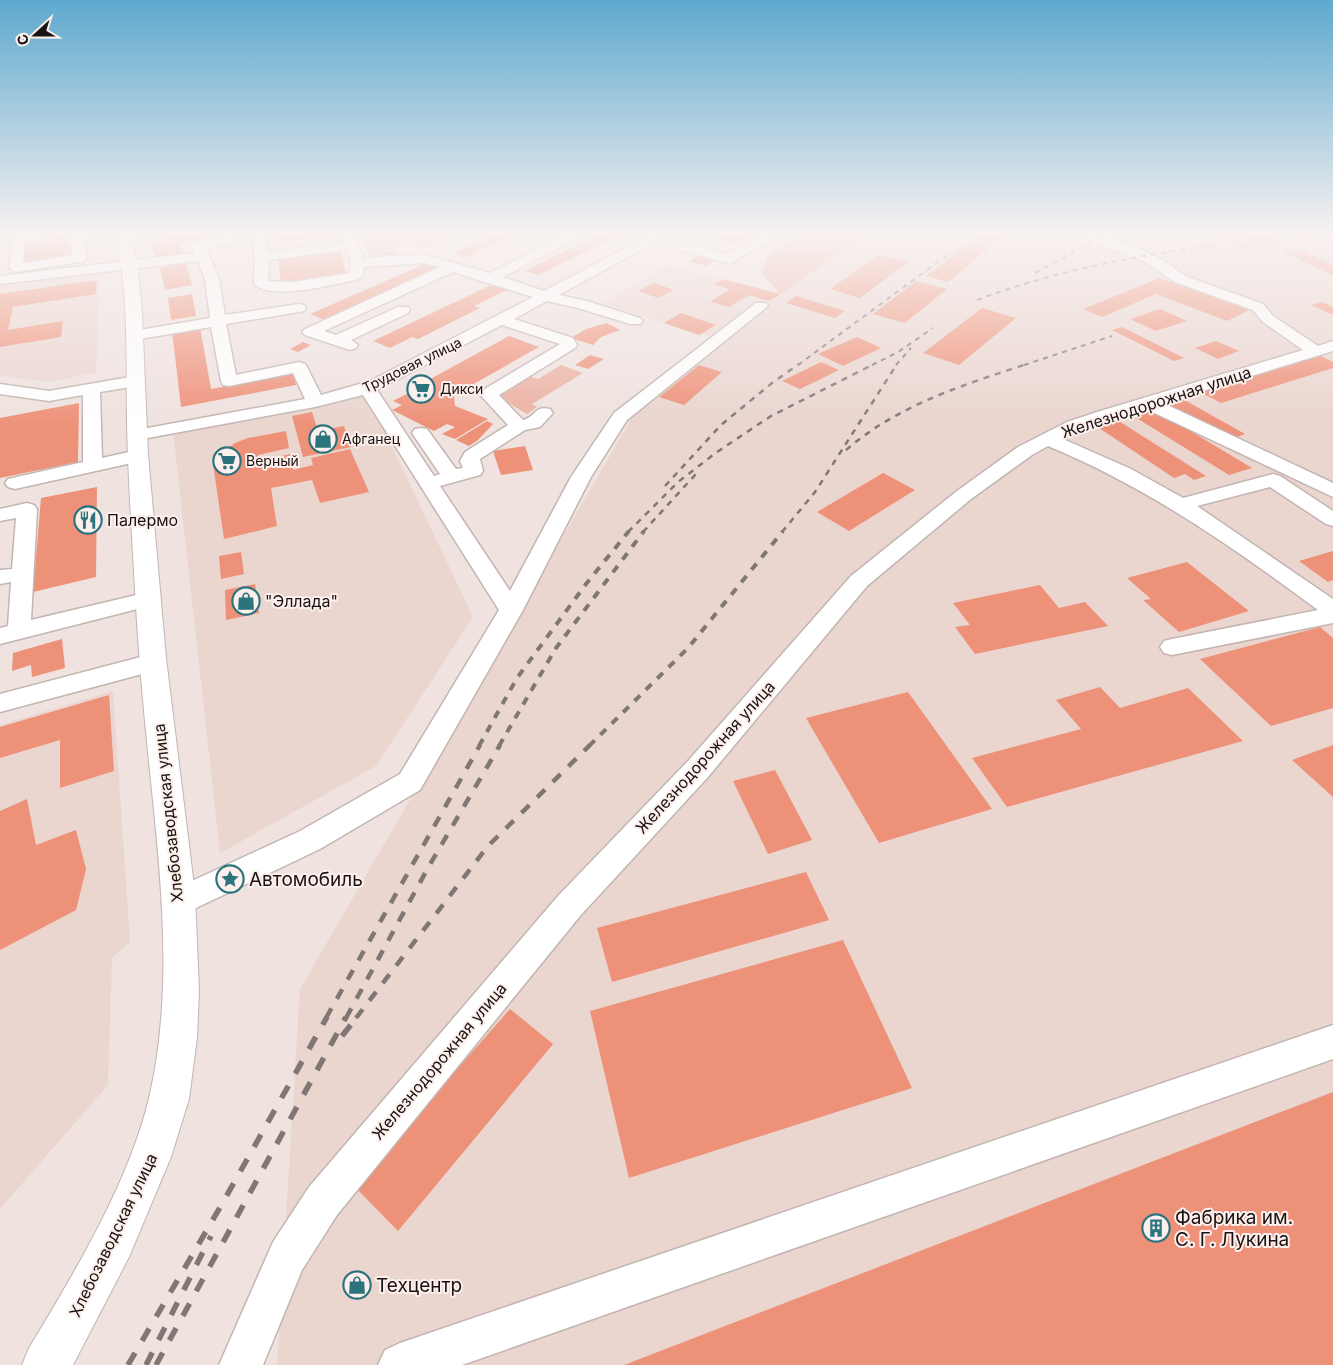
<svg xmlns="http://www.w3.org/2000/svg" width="1333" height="1365" font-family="Inter,sans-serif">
<rect width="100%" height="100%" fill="#efe2df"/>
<!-- built -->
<path fill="#ead5cf" d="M869,233H1333V1365H277L300,989L633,416L723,341L602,303L666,266L780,294Z
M100,274L96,372L50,382L0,376V286Z
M366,392L473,617L376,766L220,853L173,430Z
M113,691L130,942L112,958L108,1085L0,1209V725Z"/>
<!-- green -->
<path fill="#ebb1a2" d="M359,233H461L423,249L410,243L370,256Z
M801,233H869L780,294L762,273L767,257Z
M561,365L583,373L532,404L537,407L527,414L495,395L528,376L538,379Z"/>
<!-- building -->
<path fill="#ee9179" d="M199,233H218L220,238L180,244L184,254L155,259L150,241Z
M279,233H337L338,236L280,242Z
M498,233H520L465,257L452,253Z
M601,233H623L539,275L525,271Z
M731,233H756L737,244L720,239Z
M982,233L1004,236L948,282L926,276Z
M1213,233H1243V234L1228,239Z
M1296,233H1323V234L1305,237Z
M69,234L72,256L25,264V241Z
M1268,235L1284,243L1242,249L1226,241Z
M1298,249L1333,265V275L1282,252Z
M341,251L346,275L281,284L278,258Z
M390,251L397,254L384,258L377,255Z
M699,255L717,259L707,266L689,262Z
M879,255L908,262L860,298L830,289Z
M186,263L192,285L165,290L160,268Z
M427,263L441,268L355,308L353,307L324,320L310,314Z
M1160,278L1249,310L1227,321L1156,294L1102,317L1083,309Z
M723,279L780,294L769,301L749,295L729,307L710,302L730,289L714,285Z
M97,280L96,294L13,307L8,330L63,321L61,337L0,347V294Z
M916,281L947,289L905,323L873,314Z
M654,283L674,290L658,298L638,291Z
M491,285L507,290L474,306L480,308L418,339L412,337L390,348L373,341Z
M192,294L196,316L171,320L168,298Z
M796,296L845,311L835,318L786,303Z
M1322,302L1333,307V315L1311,305Z
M982,308L1016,318L959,365L923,353Z
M1160,309L1187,321L1156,331L1130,319Z
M681,313L716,325L699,335L664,323Z
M607,323L620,330L601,337L593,345L571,338L586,329Z
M200,327L211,389L293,374L296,385L181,407L172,331Z
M1122,327L1184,358L1174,361L1112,330Z
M509,336L539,347L454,395L455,406L488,419L455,439L442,434L455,427L447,424L434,431L392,410L402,405L393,401L414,390L412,389Z
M857,337L881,348L843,366L818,354Z
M1216,341L1239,351L1218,359L1195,348Z
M303,342L311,345L298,352L290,349Z
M590,355L604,359L588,369L575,365Z
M1319,355L1333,362V368L1221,403L1200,392Z
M821,362L839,370L800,389L782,381Z
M699,365L722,372L684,405L659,397Z
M1181,398L1245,434L1237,437L1256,448L1161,404Z
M79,403L78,462L0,478V418Z
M1152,408L1252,468L1229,475L1130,414Z
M312,412L318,431L344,426L351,447L303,457L292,416Z
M1117,420L1206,476L1194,480L1185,474L1174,478L1096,426Z
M487,421L493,424L478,440L469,446L456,440Z
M286,431L289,448L258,455L260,461L290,454L293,470L313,465L311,458L350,449L369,492L320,503L312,480L271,488L277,526L224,539L213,464L216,456L235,443L248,438Z
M525,446L533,470L501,475L493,451Z
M883,473L915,490L849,531L817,512Z
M97,487L96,577L33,592L41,498Z
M1333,551V580L1328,582L1299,561Z
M241,552L244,574L221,579L219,556Z
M1187,562L1211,581L1249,611L1179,632L1143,600L1151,599L1127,578Z
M255,584L259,613L226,620L225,590Z
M1040,585L1059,608L1085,602L1108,626L975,654L955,627L970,625L953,603Z
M1320,627L1333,638V708L1271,726L1200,659Z
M62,639L65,668L32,677L31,665L12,671L13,653Z
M1100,687L1120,708L1188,688L1243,741L1007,807L972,758L1081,729L1056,700Z
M908,692L992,809L879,843L806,718Z
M109,695L114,771L60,788V740L0,758V727Z
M1333,745V797L1292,760Z
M775,770L812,840L768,854L733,781Z
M27,799L36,845L76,830L86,869L76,910L0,950V811Z
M806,872L829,920L612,982L597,928Z
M843,940L912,1088L629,1178L590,1011Z
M510,1009L553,1044L398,1231L354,1186Z
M1333,1092V1365H624Z"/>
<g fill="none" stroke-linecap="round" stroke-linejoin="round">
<!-- minor casing -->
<g stroke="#c2b5b2" stroke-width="3">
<path id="minor" d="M23,233H60L54,237L24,241L23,263L73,255L70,233H108L107,236L84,240L87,258L85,261L16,272L9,268L12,238L13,235Z
M119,233H151C144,239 128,241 119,239L118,236Z
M252,233H264L268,252L344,242L342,233H355L363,259L389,256L425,255L490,273L571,233H588L503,277L544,291L654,233H671L559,295L587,301L640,318L643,321L640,324H630L578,308L547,301L514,319L573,338L577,345L575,348L499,395L523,420C536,417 534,405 550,409L553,413L540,427L525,430L480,459L483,471L480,475L440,486L510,591L571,477L614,413L756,303H766L768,306L627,420L591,477L523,610L420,790L320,849L177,917L166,913L162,903L166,893L300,831L400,774L499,610L363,395L315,407L137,440L131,439L128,435L131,431L137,430L305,399L293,373L229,386L223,385L221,381L211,327L134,340L128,338L126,335L128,332L210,318L205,279L198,261L0,284V276L195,253L191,245L193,242L226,237L231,238L233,241L231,244L206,248L219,279L225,315L299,304L304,305L306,308L304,311L299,312L226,324L236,375L299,362L305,364L307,367L321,395L370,381L533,297L453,272L324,331L336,335L398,307H408L410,310L408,313L351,340L358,345L356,348L350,350L305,335L302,332L305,329L440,267L424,263L364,267L363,276L356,280C335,284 268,302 254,283L255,257ZM347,250L351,264L350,273L293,282L268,281L269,260ZM502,325L560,344L483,390L480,394L483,398L508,425L465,452L460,461L463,468L456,469L427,429L421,428L415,429L412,433L440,474L434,476L377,390Z
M766,233H782L730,264L681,250L679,247L686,243L728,255Z
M1077,233H1097L1126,243L1163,260L1185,276L1263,304L1273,316L1318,346L1333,341V351L1163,403L1333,483V497L1146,409L1079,430L1063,439L1131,469L1183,498L1273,474L1280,476L1333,511V526L1326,524L1270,487L1197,506L1333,599V623L1172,655L1164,653L1160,647L1164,641L1172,639L1318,610C1233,547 1147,487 1048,446L1032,455L971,499L867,586L708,777L580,916L337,1215L302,1270L263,1365H219L273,1242L309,1187L558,896L688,761L851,576L957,491L1018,447L1067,422L1097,412L1303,350L1263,322L1253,310L1175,282L1142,260L1078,236Z
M136,376L142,377L144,381L142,385L100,392L102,458L138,450L145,452L147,456L145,460L15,489L8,487L5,483L8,479L83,462V395L49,401L0,394V384L49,391Z
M27,503L34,505L37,509L31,620L149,592L157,594L160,599L157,604L0,644V628L8,626L11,582L0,584V570L12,569L16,518L0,521V509Z
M152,654L161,657L164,663L161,669L0,712V694Z
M1333,1025V1059L462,1365H378L385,1350L400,1343Z"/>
</g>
<!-- major casing -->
<g stroke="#c2b5b2" stroke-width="2">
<path id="major" d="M116,233H130L138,272L142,312L148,454L166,658L195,894L199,991L197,1038L189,1099L171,1157L129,1257L73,1365H22L29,1348C75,1272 133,1176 151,1089C174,982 160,869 149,762C143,704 138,647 135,590C132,534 128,478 127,423C126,359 129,296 116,233Z"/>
</g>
<!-- minor -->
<use href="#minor" fill="#fff" fill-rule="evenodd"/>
<!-- major -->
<use href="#major" fill="#fff" fill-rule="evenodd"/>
<!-- rail-far4 -->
<path stroke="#807775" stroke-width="2" stroke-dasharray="5 5" stroke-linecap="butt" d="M1035,273L1109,233
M977,300C1057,270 1139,255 1223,244
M798,365L950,253
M872,365L898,352L933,328
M896,365L911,348
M1024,365L1112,336"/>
<!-- rail-far3 -->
<path stroke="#807775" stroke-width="2.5" stroke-dasharray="6 6" stroke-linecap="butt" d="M846,450C898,405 963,385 1027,364
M665,486L721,425L772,383L799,364
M628,532L678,482L717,452L771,416L874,364
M643,532L696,474
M782,532L815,492L897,364"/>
<!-- rail-far2 -->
<path stroke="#807775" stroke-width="4" stroke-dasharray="8 8" stroke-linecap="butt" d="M479,746L517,678L586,584L629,531
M499,746L556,648L644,531
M589,746L688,648L783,531"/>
<!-- rail-far1 -->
<path stroke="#807775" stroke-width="4.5" stroke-dasharray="11 11" stroke-linecap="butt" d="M326,1018L480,745
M346,1018L429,866L500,745
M356,1018L488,846L590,745"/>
<!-- rail -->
<path stroke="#807775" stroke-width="5.5" stroke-dasharray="14 14" stroke-linecap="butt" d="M342,1036L357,1017
M128,1365L222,1204L327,1017
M146,1365L211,1236
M156,1365L346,1017"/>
</g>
<!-- sky -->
<linearGradient id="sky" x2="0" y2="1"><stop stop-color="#5ea9ce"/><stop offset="0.55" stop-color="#f8f2f1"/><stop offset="1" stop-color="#f8f2f1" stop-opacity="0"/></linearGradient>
<rect width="1333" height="425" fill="url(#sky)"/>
<!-- icons -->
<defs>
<g id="supermarket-ring" transform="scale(1.4375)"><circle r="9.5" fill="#fcefec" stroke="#2b737d" stroke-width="1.5"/><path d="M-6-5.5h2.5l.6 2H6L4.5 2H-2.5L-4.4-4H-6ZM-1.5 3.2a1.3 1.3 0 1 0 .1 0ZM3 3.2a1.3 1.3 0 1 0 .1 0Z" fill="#2b737d"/></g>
<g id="shop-ring" transform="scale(1.4375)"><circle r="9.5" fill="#fcefec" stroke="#2b737d" stroke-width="1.5"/><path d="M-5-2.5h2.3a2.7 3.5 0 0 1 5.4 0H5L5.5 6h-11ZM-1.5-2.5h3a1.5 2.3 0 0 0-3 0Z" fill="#2b737d"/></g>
<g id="restaurant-ring" transform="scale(1.4375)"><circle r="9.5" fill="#fcefec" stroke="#2b737d" stroke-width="1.5"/><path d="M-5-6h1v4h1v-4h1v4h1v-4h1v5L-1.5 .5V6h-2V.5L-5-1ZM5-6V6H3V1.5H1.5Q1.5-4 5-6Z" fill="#2b737d"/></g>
<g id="sight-ring" transform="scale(1.4375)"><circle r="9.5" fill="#fcefec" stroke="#2b737d" stroke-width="1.5"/><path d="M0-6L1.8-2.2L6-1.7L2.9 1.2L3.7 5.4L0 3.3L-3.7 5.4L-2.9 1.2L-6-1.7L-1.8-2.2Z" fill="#2b737d"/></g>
<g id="building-ring" transform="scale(1.4375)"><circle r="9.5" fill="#fcefec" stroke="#2b737d" stroke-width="1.5"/><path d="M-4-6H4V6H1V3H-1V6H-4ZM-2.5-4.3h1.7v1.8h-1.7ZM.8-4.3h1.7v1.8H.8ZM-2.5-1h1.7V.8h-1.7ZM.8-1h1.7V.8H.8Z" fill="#2b737d"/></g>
</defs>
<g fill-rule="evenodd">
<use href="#supermarket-ring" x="421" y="389"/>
<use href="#shop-ring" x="323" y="439"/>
<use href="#supermarket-ring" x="227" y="461"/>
<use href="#restaurant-ring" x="88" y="520"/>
<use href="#shop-ring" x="246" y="601"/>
<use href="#sight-ring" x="230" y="879"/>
<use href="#building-ring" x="1156" y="1228"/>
<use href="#shop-ring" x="357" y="1285"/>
</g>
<g text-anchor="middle" stroke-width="4" stroke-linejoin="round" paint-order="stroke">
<!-- far-street labels -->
<g font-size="14" fill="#191413" stroke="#fcefec">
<text transform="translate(412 365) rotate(-26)" y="5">Трудовая улица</text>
</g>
<!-- far-poi labels -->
<g font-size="14" fill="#191413" stroke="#fcefec" text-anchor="start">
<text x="440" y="394">Дикси</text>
<text x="342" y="444">Афганец</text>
<text x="246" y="466">Верный</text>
</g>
<!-- street labels -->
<g font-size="16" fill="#191413" stroke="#fcefec">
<text transform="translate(1156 402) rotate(-18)" y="6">Железнодорожная улица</text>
<text transform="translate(705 757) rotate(-48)" y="6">Железнодорожная улица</text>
<text transform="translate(168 813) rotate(-96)" y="6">Хлебозаводская улица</text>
<text transform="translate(439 1061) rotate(-50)" y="6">Железнодорожная улица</text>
<text transform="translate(113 1235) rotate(-64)" y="6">Хлебозаводская улица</text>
</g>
<!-- poi labels -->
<g font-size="16" fill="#191413" stroke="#fcefec" text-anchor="start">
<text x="107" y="526">Палермо</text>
<text x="265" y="607">"Эллада"</text>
</g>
<!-- near-poi labels -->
<g font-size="19" fill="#191413" stroke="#fcefec" text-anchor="start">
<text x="249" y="886">Автомобиль</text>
<text x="1175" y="1224">Фабрика им.<tspan x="1175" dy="22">С. Г. Лукина</tspan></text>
<text x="376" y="1292">Техцентр</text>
</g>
</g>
<!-- north arrow -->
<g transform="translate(35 35) rotate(249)" stroke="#fcefec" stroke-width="4" paint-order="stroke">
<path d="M0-4L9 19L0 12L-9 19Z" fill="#191413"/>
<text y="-8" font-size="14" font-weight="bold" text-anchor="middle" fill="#191413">С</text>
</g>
</svg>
